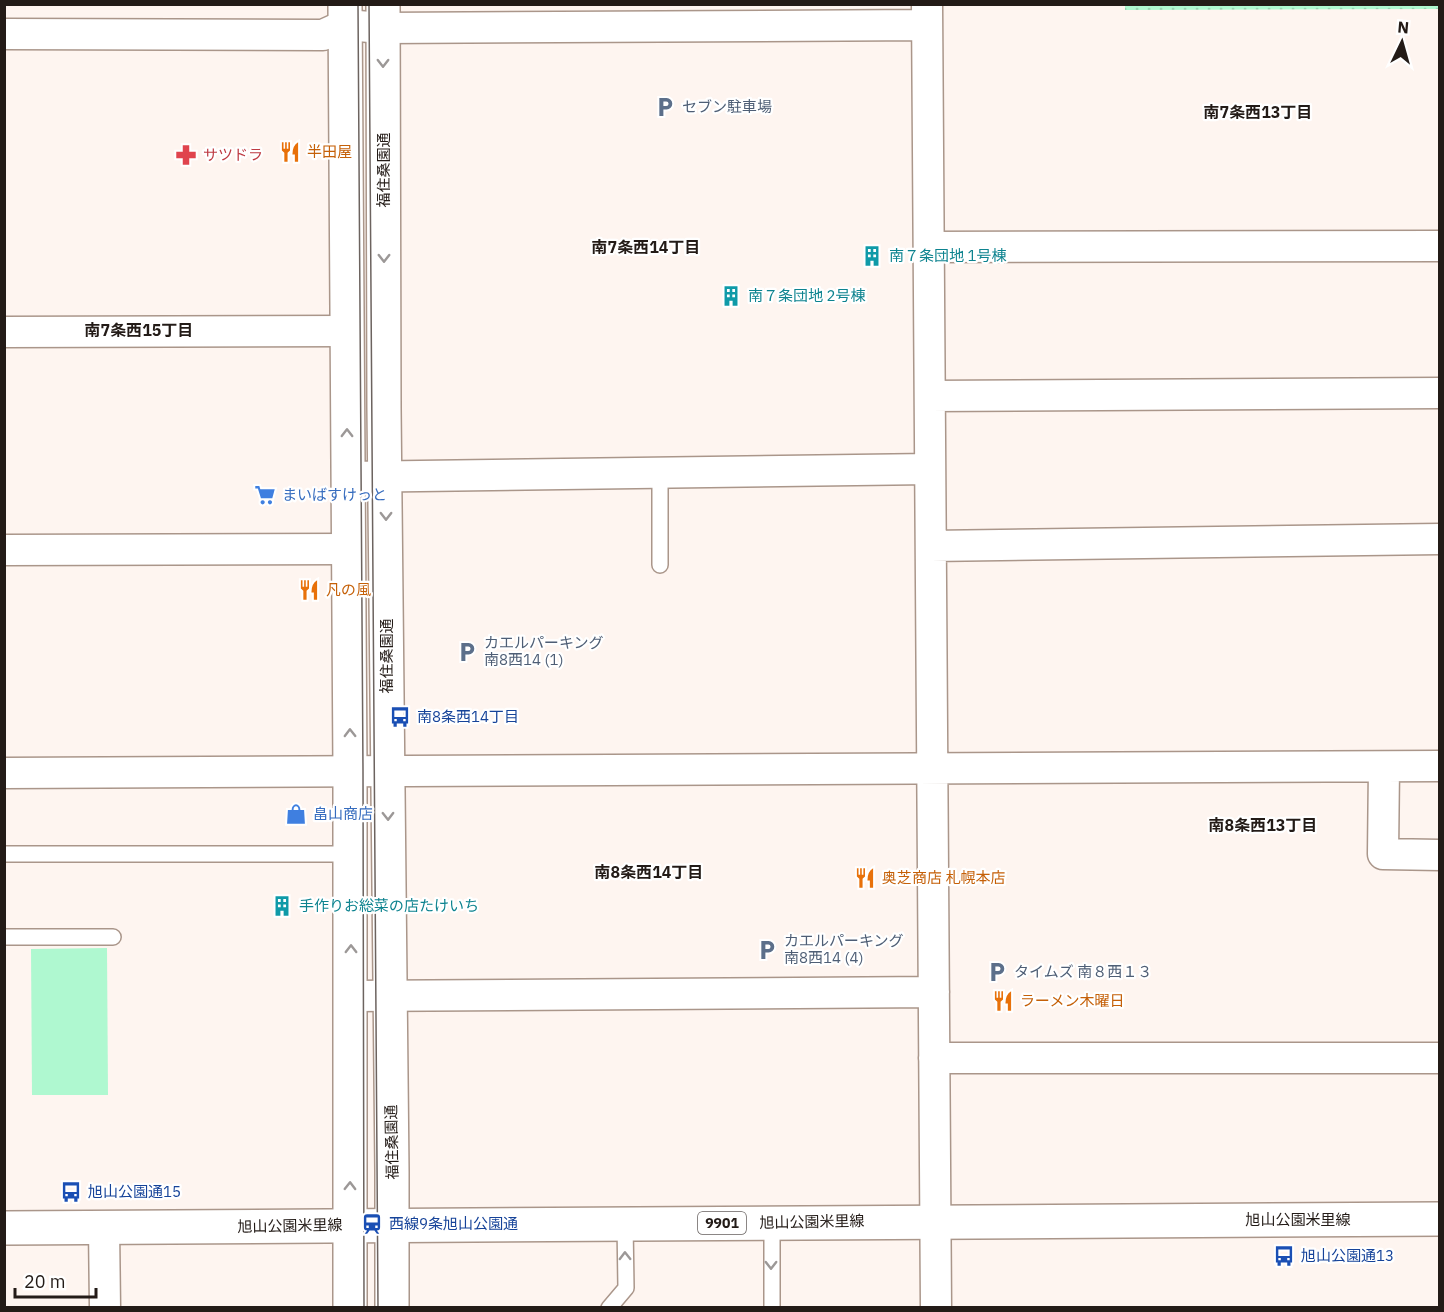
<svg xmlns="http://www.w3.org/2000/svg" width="1444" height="1312" font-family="'IBM Plex Sans','Noto Sans JP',sans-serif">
<defs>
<pattern id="grass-dots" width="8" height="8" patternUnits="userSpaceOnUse" patternTransform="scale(1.5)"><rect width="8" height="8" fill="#aff8d0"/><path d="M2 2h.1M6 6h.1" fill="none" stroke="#96d4b2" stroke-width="1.8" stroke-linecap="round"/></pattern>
</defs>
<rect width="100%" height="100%" fill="#fef5f0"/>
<!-- grass -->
<path fill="url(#grass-dots)" d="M1439,4V9L1125,10V5Z"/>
<!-- garden -->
<path fill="#aff8d0" d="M107,948L108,1095H32L31,949Z"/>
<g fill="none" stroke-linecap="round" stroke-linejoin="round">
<!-- lane casing -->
<g stroke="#aa968a" stroke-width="18">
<path id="lane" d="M660,565V472
M4,854H350
M4,937H113
M772,1222V1308
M609,1308L626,1288L625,1223"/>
</g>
<!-- street casing -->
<g stroke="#aa968a" stroke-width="33">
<path id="street" d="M927,4L936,1308
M4,34L323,35L345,25L383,28L927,25
M929,247L1440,246
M4,332L347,331
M930,396L1440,393
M348,477L930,469
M931,546L1440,539
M4,550L348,549
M1384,767L1383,854L1440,855
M4,773L1440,766
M351,996L934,992
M934,1058H1440
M104,1227L105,1308"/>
</g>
<!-- secondary casing -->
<g stroke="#aa968a" stroke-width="36">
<path id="secondary" d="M345,4L350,770V1308
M383,4L384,408L392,1171V1308"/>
</g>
<!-- primary casing -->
<g stroke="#aa968a" stroke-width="36">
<path id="primary" d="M4,1228L1440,1219"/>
</g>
<!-- lane -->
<use href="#lane" stroke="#fff" stroke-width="15"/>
<!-- street -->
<use href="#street" stroke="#fff" stroke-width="30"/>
<!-- secondary -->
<use href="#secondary" stroke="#fff" stroke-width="33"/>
<!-- primary -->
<use href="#primary" stroke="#fff" stroke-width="33"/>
<!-- tram -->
<path stroke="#6c635f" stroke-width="1.5" d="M358,4L363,770L364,1308
M369,4L378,1308"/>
</g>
<!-- one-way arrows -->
<defs><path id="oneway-chevron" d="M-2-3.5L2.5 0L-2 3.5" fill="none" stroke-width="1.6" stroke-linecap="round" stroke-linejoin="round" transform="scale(1.5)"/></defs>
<g stroke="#9c9897">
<use href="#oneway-chevron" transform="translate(383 63) rotate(90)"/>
<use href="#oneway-chevron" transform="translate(384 258) rotate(90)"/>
<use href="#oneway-chevron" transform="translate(347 433) rotate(-90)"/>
<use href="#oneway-chevron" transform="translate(386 516) rotate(90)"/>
<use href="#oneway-chevron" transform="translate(350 733) rotate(-91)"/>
<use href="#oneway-chevron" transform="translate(388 816) rotate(89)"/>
<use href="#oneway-chevron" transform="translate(351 949) rotate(-90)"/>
<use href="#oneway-chevron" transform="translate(350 1186) rotate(-89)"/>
<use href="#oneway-chevron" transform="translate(625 1256) rotate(-91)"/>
<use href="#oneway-chevron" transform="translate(771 1265) rotate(90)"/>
</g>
<!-- icons -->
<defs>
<g id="parking-bare" transform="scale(1.62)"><path d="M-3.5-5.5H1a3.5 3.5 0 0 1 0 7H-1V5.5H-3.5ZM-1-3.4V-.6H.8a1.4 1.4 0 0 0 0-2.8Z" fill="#5c6f8a" stroke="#fff" stroke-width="2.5" paint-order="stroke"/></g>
<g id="restaurant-bare" transform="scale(1.62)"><path d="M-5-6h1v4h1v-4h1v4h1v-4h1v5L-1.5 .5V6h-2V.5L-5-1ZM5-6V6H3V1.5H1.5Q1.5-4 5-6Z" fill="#e8710a" stroke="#fff" stroke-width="2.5" paint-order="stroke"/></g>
<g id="pharmacy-bare" transform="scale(1.62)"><path d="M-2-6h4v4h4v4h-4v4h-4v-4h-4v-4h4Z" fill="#e0444e" stroke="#fff" stroke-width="2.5" paint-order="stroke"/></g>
<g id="building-bare" transform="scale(1.62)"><path d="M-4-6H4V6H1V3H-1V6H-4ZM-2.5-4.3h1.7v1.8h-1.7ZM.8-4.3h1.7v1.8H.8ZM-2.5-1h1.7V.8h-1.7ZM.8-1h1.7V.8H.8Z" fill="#0f9aa8" stroke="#fff" stroke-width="2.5" paint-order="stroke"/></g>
<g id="supermarket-bare" transform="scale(1.62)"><path d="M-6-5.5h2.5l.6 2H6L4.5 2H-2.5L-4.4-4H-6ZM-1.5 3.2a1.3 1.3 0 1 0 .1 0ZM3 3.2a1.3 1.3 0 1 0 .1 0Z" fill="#3f7fe0" stroke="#fff" stroke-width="2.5" paint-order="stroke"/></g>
<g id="bus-bare" transform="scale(1.62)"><path d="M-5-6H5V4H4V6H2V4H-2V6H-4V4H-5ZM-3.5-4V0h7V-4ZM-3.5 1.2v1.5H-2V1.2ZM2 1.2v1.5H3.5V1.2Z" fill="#1a4fb4" stroke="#fff" stroke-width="2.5" paint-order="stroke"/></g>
<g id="shop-bare" transform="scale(1.62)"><path d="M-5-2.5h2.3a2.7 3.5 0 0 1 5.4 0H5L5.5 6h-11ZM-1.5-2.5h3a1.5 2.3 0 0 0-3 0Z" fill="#3f7fe0" stroke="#fff" stroke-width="2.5" paint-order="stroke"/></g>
<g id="station-bare" transform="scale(1.62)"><path d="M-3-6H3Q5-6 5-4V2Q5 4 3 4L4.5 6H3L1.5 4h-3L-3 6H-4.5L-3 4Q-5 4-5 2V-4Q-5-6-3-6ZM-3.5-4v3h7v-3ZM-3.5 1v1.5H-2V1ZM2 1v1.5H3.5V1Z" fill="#1a4fb4" stroke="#fff" stroke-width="2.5" paint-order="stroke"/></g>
</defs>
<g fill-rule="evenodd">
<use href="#parking-bare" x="665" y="107"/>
<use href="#restaurant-bare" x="290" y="152"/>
<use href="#pharmacy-bare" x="186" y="155"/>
<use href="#building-bare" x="872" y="256"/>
<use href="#building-bare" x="731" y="296"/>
<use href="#supermarket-bare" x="265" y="495"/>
<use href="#restaurant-bare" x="309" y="590"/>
<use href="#parking-bare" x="467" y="652"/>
<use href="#bus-bare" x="400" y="717"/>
<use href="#shop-bare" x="296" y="814"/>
<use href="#restaurant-bare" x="865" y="878"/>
<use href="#building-bare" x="282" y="906"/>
<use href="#parking-bare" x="767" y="950"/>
<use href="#parking-bare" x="997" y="972"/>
<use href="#restaurant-bare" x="1003" y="1001"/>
<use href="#bus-bare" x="71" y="1192"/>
<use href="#station-bare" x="372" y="1224"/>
<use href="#bus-bare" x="1284" y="1256"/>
</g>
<g text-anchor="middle" stroke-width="4.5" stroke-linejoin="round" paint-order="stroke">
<!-- shield labels -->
<rect fill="#fff" stroke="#655f5d" stroke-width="1.5" x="698" y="1212" width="48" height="22" rx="4.5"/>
<g font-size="14" font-weight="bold" fill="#231b17">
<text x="722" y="1228">9901</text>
</g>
<!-- service labels -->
<g font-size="15" fill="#4e5e75" stroke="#fff" text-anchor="start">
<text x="682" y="112">セブン駐車場</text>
<text x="484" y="648">カエルパーキング<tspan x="484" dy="17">南8西14 (1)</tspan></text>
<text x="784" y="946">カエルパーキング<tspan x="784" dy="17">南8西14 (4)</tspan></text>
<text x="1014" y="977">タイムズ 南８西１３</text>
</g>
<!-- food labels -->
<g font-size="15" fill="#c56008" stroke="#fff" text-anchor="start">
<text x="307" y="157">半田屋</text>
<text x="326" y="595">凡の風</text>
<text x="882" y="883">奥芝商店 札幌本店</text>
<text x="1020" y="1006">ラーメン木曜日</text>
</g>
<!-- health labels -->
<g font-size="15" fill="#be3a42" stroke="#fff" text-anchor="start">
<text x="203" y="160">サツドラ</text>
</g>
<!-- street labels -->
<g font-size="15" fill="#231b17" stroke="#fff">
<text transform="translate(384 170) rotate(-90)" y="5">福住桑園通</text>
<text transform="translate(387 656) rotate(-90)" y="5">福住桑園通</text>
<text transform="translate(392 1142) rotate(-91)" y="5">福住桑園通</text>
<text x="1298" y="1225">旭山公園米里線</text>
<text transform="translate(812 1222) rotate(-1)" y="5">旭山公園米里線</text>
<text transform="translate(290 1226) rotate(-1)" y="5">旭山公園米里線</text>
</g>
<!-- culture labels -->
<g font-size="15" fill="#0d838f" stroke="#fff" text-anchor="start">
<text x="889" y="261">南７条団地 1号棟</text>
<text x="748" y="301">南７条団地 2号棟</text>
<text x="299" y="911">手作りお総菜の店たけいち</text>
</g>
<!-- shop labels -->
<g font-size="15" fill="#366cbe" stroke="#fff" text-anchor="start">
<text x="282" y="500">まいばすけっと</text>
<text x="313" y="819">畠山商店</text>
</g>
<!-- transit labels -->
<g font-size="15" fill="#164399" stroke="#fff" text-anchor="start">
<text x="417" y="722">南8条西14丁目</text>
<text x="88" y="1197">旭山公園通15</text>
<text x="389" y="1229">西線9条旭山公園通</text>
<text x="1301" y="1261">旭山公園通13</text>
</g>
<!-- neighbourhood labels -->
<g font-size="16" font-weight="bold" fill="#231b17" stroke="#fff">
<text x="1258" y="118">南7条西13丁目</text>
<text x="646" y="253">南7条西14丁目</text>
<text x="139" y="336">南7条西15丁目</text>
<text x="1263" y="831">南8条西13丁目</text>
<text x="649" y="878">南8条西14丁目</text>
</g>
</g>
<!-- border -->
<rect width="1444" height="1312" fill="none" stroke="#231b17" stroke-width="12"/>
<!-- north arrow -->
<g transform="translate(1402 42) rotate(5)" stroke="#ffffff" stroke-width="4.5" paint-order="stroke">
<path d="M0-4.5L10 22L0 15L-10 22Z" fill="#231b17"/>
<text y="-9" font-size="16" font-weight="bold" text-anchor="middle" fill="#231b17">N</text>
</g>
<!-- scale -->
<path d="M15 1288v9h81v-9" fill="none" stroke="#231b17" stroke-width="3"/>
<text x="24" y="1288" font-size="18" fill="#231b17" stroke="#ffffff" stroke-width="4.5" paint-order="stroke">20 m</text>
</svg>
